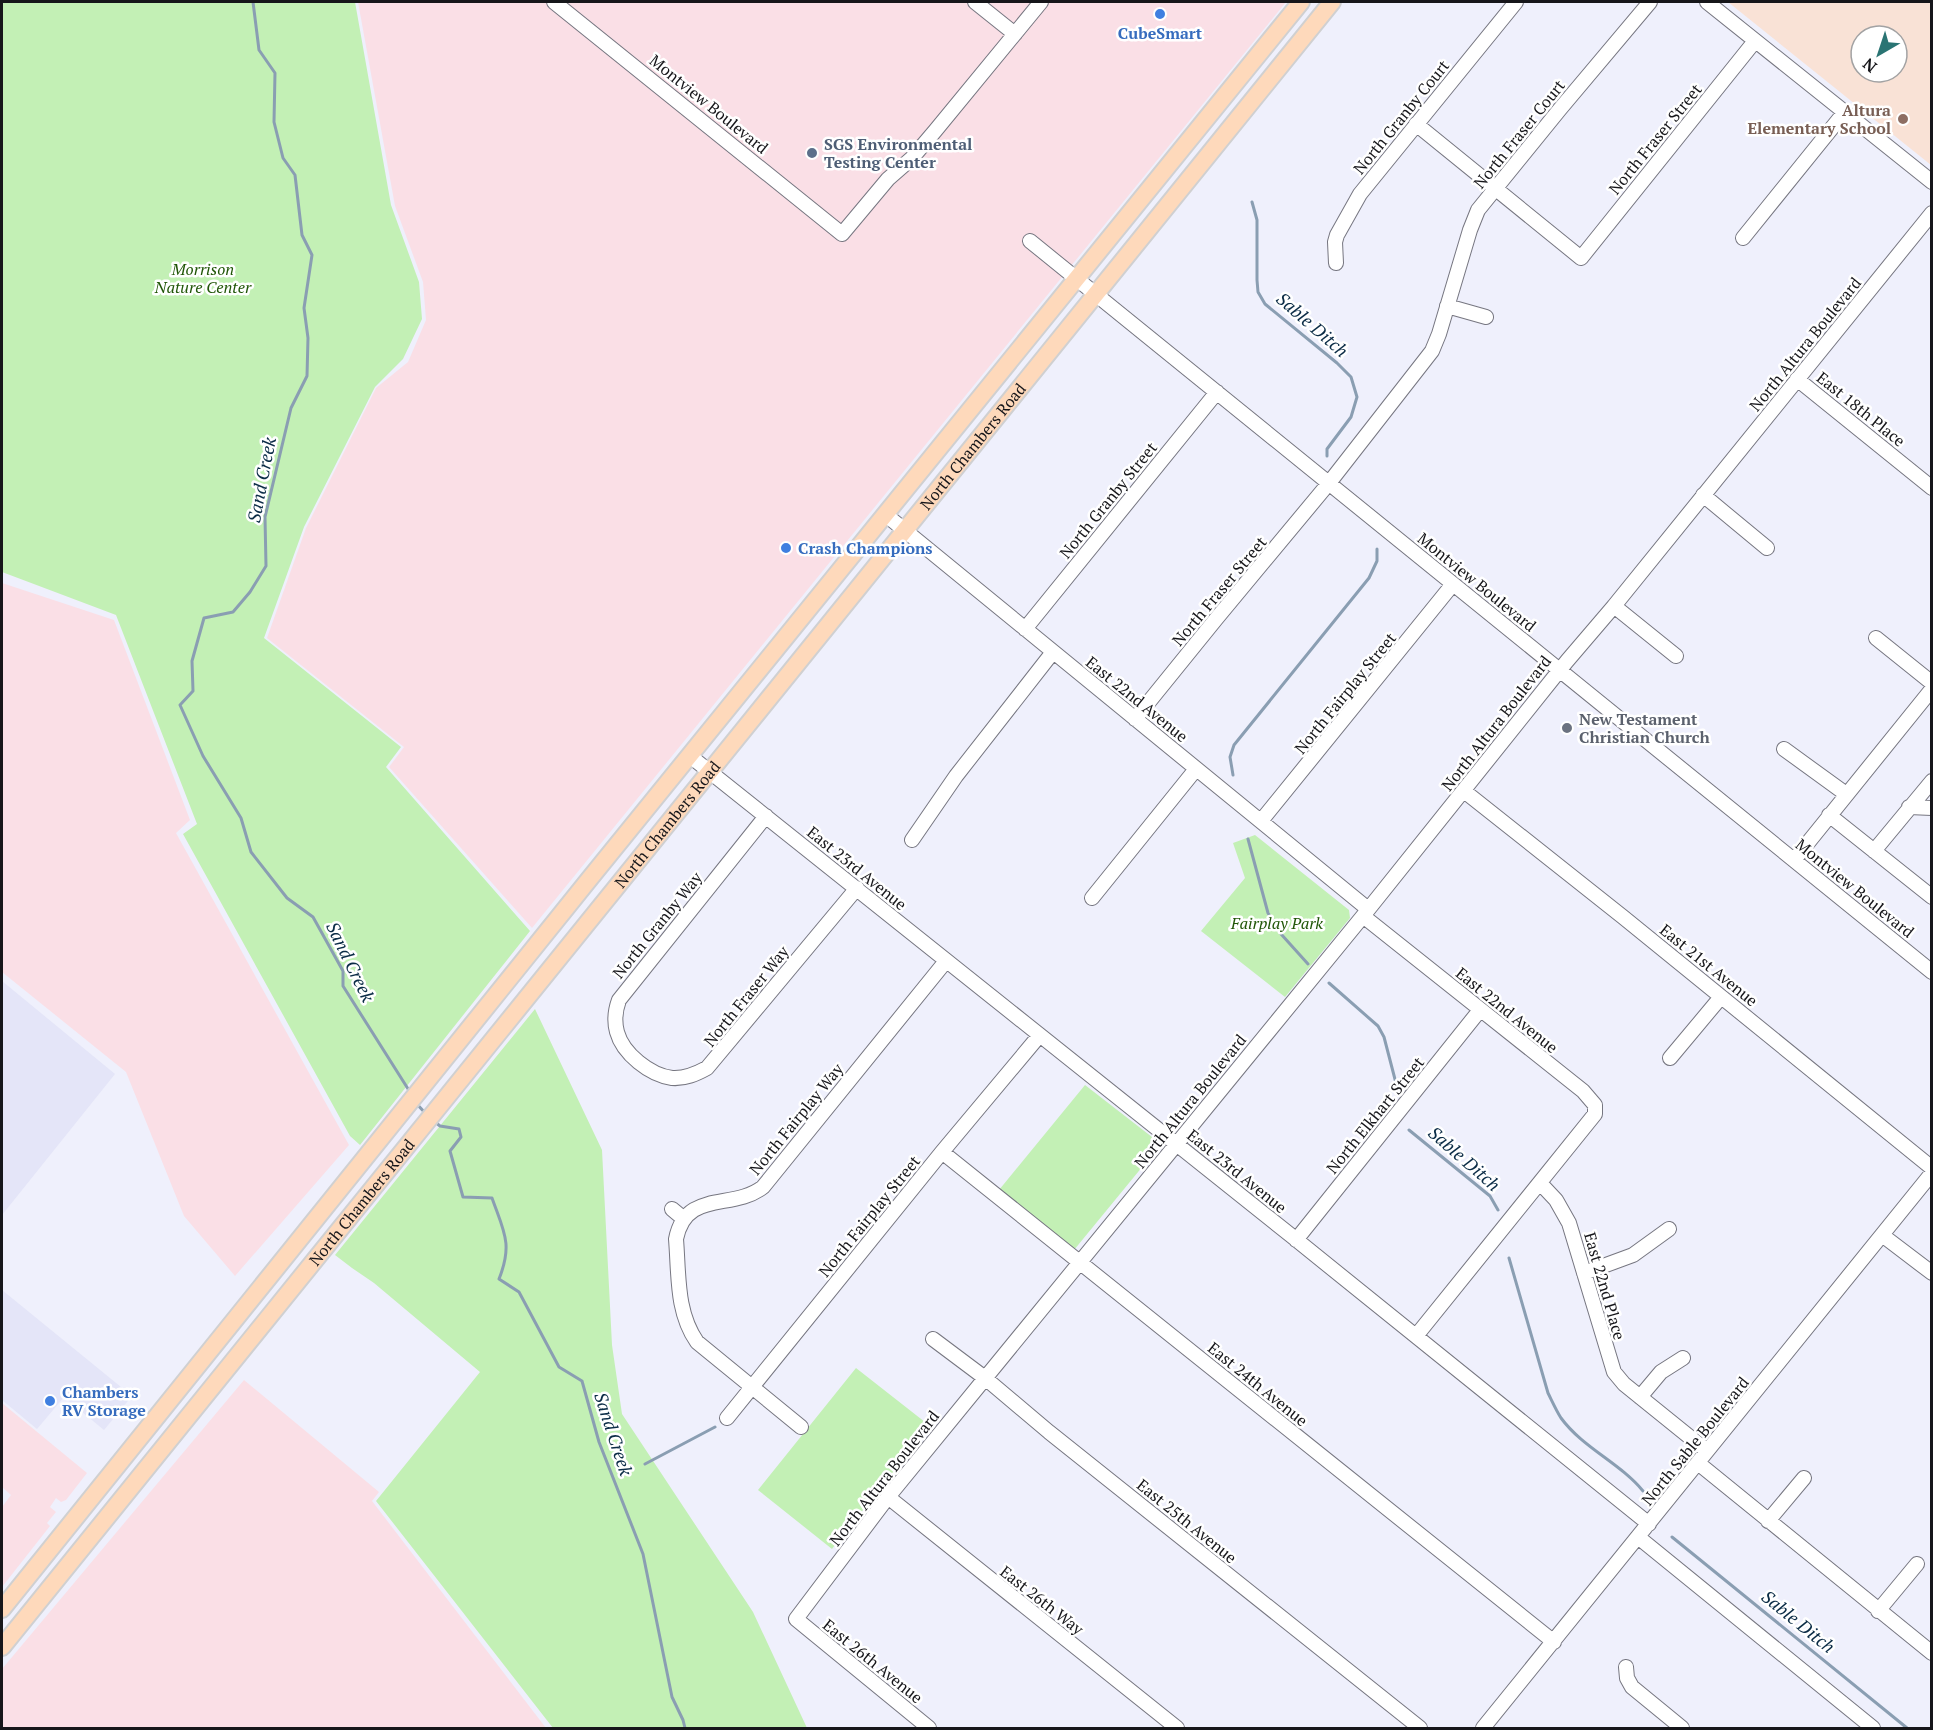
<svg xmlns="http://www.w3.org/2000/svg" width="1933" height="1730" font-family="'PT Serif',serif">
<rect width="100%" height="100%" fill="#eff0fc"/>
<!-- built -->
<path fill="#e4e5f8" d="M2,981L115,1074L2,1215Z
M2,1290L132,1396L104,1430L64,1397L37,1429L2,1400Z"/>
<!-- industrial -->
<path fill="#fadfe6" d="M358,2H1286L532,928L389,767L404,747L267,638L306,528L376,388L408,362L426,320L423,282L395,206Z
M2,583L114,620L190,820L176,833L349,1145L235,1276L184,1216L126,1072L2,972Z
M244,1380L379,1492L372,1501L546,1728H2V1669Z
M2,1403L87,1473L66,1500L61,1502L56,1498L50,1507L56,1512L47,1523L50,1526L2,1587V1507L11,1495L2,1487Z"/>
<!-- education -->
<path fill="#f9e2d6" fill-rule="evenodd" d="M1728,2H1931V165ZM1861,36H1897V72H1861Z"/>
<!-- green -->
<path fill="#c3f0b5" d="M2,2H355L391,205L419,282L422,319L403,359L375,387L304,527L264,638L401,747L386,767L530,931L360,1145L350,1136L183,834L197,824L116,615L2,572Z
M1255,835L1349,910L1350,918L1285,997L1201,931L1245,878L1233,843Z
M535,1009L602,1150L612,1345L622,1414L753,1612L807,1728H553L376,1501L480,1372L374,1283L352,1268L335,1255Z
M1085,1085L1161,1144L1074,1250L999,1190Z
M856,1368L930,1426L832,1549L758,1490Z"/>
<g fill="none" stroke-linecap="round" stroke-linejoin="round">
<!-- stream -->
<path stroke="#8a9eb2" stroke-width="3" d="M253,2L259,50L275,73L274,122L283,158L295,175L302,235L312,255L304,308L308,338L307,376L291,408L265,517L266,566L250,592L233,612L204,618L192,661L193,691L180,705L203,756L241,818L251,852L287,898L313,917L343,971V986L410,1092
M1252,202L1257,220V280L1258,292L1265,304L1337,363L1351,377L1357,397L1351,417L1327,449V456
M1233,775L1230,757L1234,745L1369,578L1377,561V549
M1248,839L1268,913L1281,934L1308,964
M1329,983L1378,1026L1384,1037L1397,1087
M416,1103L426,1114
M435,1122L440,1126L459,1129L461,1137L450,1151L463,1197L492,1198C504,1232 513,1244 499,1279L519,1292L559,1367L582,1381L599,1442L643,1554L672,1697L683,1720L685,1728
M1409,1130L1490,1196L1498,1210
M1509,1258L1548,1393C1552,1401 1556,1410 1561,1418C1583,1448 1620,1463 1643,1491
M645,1464L715,1427
M1672,1537L1907,1728"/>
<!-- minor casing -->
<g stroke="#767680" stroke-width="16">
<path id="minor" d="M554,2L842,234L888,179L912,158L935,131L1041,2
M975,2L1015,34
M1707,2L1932,182
M1416,124L1581,258L1755,41
M1743,238L1844,113
M1030,241L1932,972
M1336,263L1335,242L1337,235L1360,194L1516,2
M1447,306L1486,317
M1797,379L1932,488
M1703,495L1767,548
M886,515L1368,909
M1614,606L1676,656
M1025,629L1217,392
M1876,638L1932,683
M1135,719L1216,619L1329,483L1432,351L1439,334L1470,230L1478,210L1560,109L1650,2
M1784,749L1846,794
M690,756C1010,1011 1331,1266 1649,1524
M1464,791L1623,917L1932,1168
M1909,807L1932,808
M1829,815L1932,897
M766,816L619,1000C615,1011 614,1021 617,1032C623,1054 650,1075 672,1078C685,1079 696,1074 707,1068L857,888
M1261,821L1453,584
M912,840L956,776L1053,652
M1874,851L1932,781
M1794,860L1932,689
M1092,898L1196,769
M1363,916L1583,1091L1595,1105V1114L1416,1336
M1670,1058L1721,997
M942,1152L1554,1642
M1540,1183L1556,1200L1569,1223L1614,1372L1624,1384L1707,1451
M672,1209L684,1219
M1882,1235L1932,1273
M1296,1240L1480,1010
M1584,1273L1633,1255L1669,1229
M933,1339L985,1378L1049,1432L1420,1728
M1640,1397L1661,1372L1683,1358
M727,1418L942,1152L1039,1036
M801,1427L697,1342C676,1312 679,1275 676,1239C686,1189 732,1211 763,1187L946,961
M1698,1463L1932,1653
M888,1497L1177,1728
M1768,1521L1804,1478
M1638,1537L1873,1728
M1878,1611L1917,1564
M1626,1667L1627,1678L1632,1687L1682,1728
M929,1728L796,1619L888,1497L1363,916L1567,661L1614,606L1932,213
M1483,1728L1932,1173"/>
</g>
<!-- major casing -->
<g stroke="#d0d0d1" stroke-width="20">
<g id="major">
<path d="M2,1609L591,877L1301,2"/>
<path id="s1" d="M2,1647L1332,2"/>
</g>
</g>
<!-- minor -->
<use href="#minor" stroke="#fff" stroke-width="14"/>
<!-- major -->
<use href="#major" stroke="#fed9bb" stroke-width="16"/>
</g>
<!-- markers -->
<g fill="#3f7fe0" stroke="#fff" stroke-width="2">
<circle cx="1160" cy="14" r="6"/>
<circle cx="786" cy="548" r="6"/>
<circle cx="50" cy="1401" r="6"/>
</g>
<circle fill="#8d6e63" stroke="#fff" stroke-width="2" cx="1903" cy="119" r="6"/>
<circle fill="#5c6f8a" stroke="#fff" stroke-width="2" cx="812" cy="153" r="6"/>
<circle fill="#6b7280" stroke="#fff" stroke-width="2" cx="1567" cy="728" r="6"/>
<g text-anchor="middle" stroke-width="5" stroke-linejoin="round" paint-order="stroke">
<!-- shop labels -->
<g font-size="16" font-weight="bold" fill="#366cbe" stroke="#fff" text-anchor="start">
<text x="1160" y="39" text-anchor="middle">CubeSmart</text>
<text x="798" y="554">Crash Champions</text>
<text x="62" y="1398">Chambers<tspan x="62" dy="18">RV Storage</tspan></text>
</g>
<!-- street labels -->
<g font-size="16" fill="#16161a" stroke="#fff">
<text transform="translate(709 104) rotate(39)" y="6">Montview Boulevard</text>
<text transform="translate(1401 117) rotate(-51)" y="6">North Granby Court</text>
<text transform="translate(1519 134) rotate(-51)" y="6">North Fraser Court</text>
<text transform="translate(1655 139) rotate(-51)" y="6">North Fraser Street</text>
<text transform="translate(1805 344) rotate(-51)" y="6">North Altura Boulevard</text>
<text transform="translate(1861 409) rotate(39)" y="6">East 18th Place</text>
<text dy="6" stroke="none"><textPath href="#s1" startOffset="1544">North Chambers Road</textPath></text>
<text transform="translate(1108 500) rotate(-51)" y="6">North Granby Street</text>
<text transform="translate(1477 582) rotate(39)" y="6">Montview Boulevard</text>
<text transform="translate(1219 591) rotate(-50)" y="6">North Fraser Street</text>
<text transform="translate(1345 693) rotate(-51)" y="6">North Fairplay Street</text>
<text transform="translate(1137 699) rotate(39)" y="6">East 22nd Avenue</text>
<text transform="translate(1496 723) rotate(-52)" y="6">North Altura Boulevard</text>
<text dy="6" stroke="none"><textPath href="#s1" startOffset="1058">North Chambers Road</textPath></text>
<text transform="translate(857 868) rotate(39)" y="6">East 23rd Avenue</text>
<text transform="translate(1855 888) rotate(39)" y="6">Montview Boulevard</text>
<text transform="translate(657 925) rotate(-51)" y="6">North Granby Way</text>
<text transform="translate(1709 965) rotate(39)" y="6">East 21st Avenue</text>
<text transform="translate(746 996) rotate(-51)" y="6">North Fraser Way</text>
<text transform="translate(1507 1010) rotate(39)" y="6">East 22nd Avenue</text>
<text transform="translate(1190 1101) rotate(-51)" y="6">North Altura Boulevard</text>
<text transform="translate(1375 1115) rotate(-51)" y="6">North Elkhart Street</text>
<text transform="translate(796 1119) rotate(-51)" y="6">North Fairplay Way</text>
<text transform="translate(1237 1171) rotate(39)" y="6">East 23rd Avenue</text>
<text dy="6" stroke="none"><textPath href="#s1" startOffset="572">North Chambers Road</textPath></text>
<text transform="translate(869 1216) rotate(-51)" y="6">North Fairplay Street</text>
<text transform="translate(1605 1286) rotate(74)" y="6">East 22nd Place</text>
<text transform="translate(1258 1384) rotate(39)" y="6">East 24th Avenue</text>
<text transform="translate(1695 1441) rotate(-51)" y="6">North Sable Boulevard</text>
<text transform="translate(884 1478) rotate(-52)" y="6">North Altura Boulevard</text>
<text transform="translate(1187 1521) rotate(39)" y="6">East 25th Avenue</text>
<text transform="translate(1042 1600) rotate(38)" y="6">East 26th Way</text>
<text transform="translate(873 1661) rotate(39)" y="6">East 26th Avenue</text>
</g>
<!-- education labels -->
<g font-size="16" font-weight="bold" fill="#785e54" stroke="#fff" text-anchor="end">
<text x="1891" y="116">Altura<tspan x="1891" dy="18">Elementary School</tspan></text>
</g>
<!-- service labels -->
<g font-size="16" font-weight="bold" fill="#4e5e75" stroke="#fff" text-anchor="start">
<text x="824" y="150">SGS Environmental<tspan x="824" dy="18">Testing Center</tspan></text>
</g>
<!-- park labels -->
<g font-size="16" font-style="italic" fill="#205607" stroke="#fff">
<text x="203" y="275">Morrison<tspan x="203" dy="18">Nature Center</tspan></text>
<text x="1277" y="929">Fairplay Park</text>
</g>
<!-- worship labels -->
<g font-size="16" font-weight="bold" fill="#5b616d" stroke="#fff" text-anchor="start">
<text x="1579" y="725">New Testament<tspan x="1579" dy="18">Christian Church</tspan></text>
</g>
<!-- water labels -->
<g font-size="18" font-style="italic" fill="#0b2c46" stroke="#fff">
<text transform="translate(1312 325) rotate(41)" y="6">Sable Ditch</text>
<text transform="translate(262 480) rotate(-79)" y="6">Sand Creek</text>
<text transform="translate(350 962) rotate(64)" y="6">Sand Creek</text>
<text transform="translate(1464 1159) rotate(41)" y="6">Sable Ditch</text>
<text transform="translate(613 1434) rotate(72)" y="6">Sand Creek</text>
<text transform="translate(1798 1622) rotate(39)" y="6">Sable Ditch</text>
</g>
</g>
<!-- border -->
<rect width="1933" height="1730" fill="none" stroke="#16161a" stroke-width="6"/>
<!-- north arrow -->
<g transform="translate(1879 54) rotate(219)"><circle r="28" fill="#ffffff" stroke="#a2a2a3" stroke-width="1.5"/>
<path d="M0-4.5L10 22L0 15L-10 22Z" fill="#2a7473"/>
<text y="-9" font-size="16" font-weight="bold" text-anchor="middle" fill="#16161a">N</text>
</g>
</svg>
